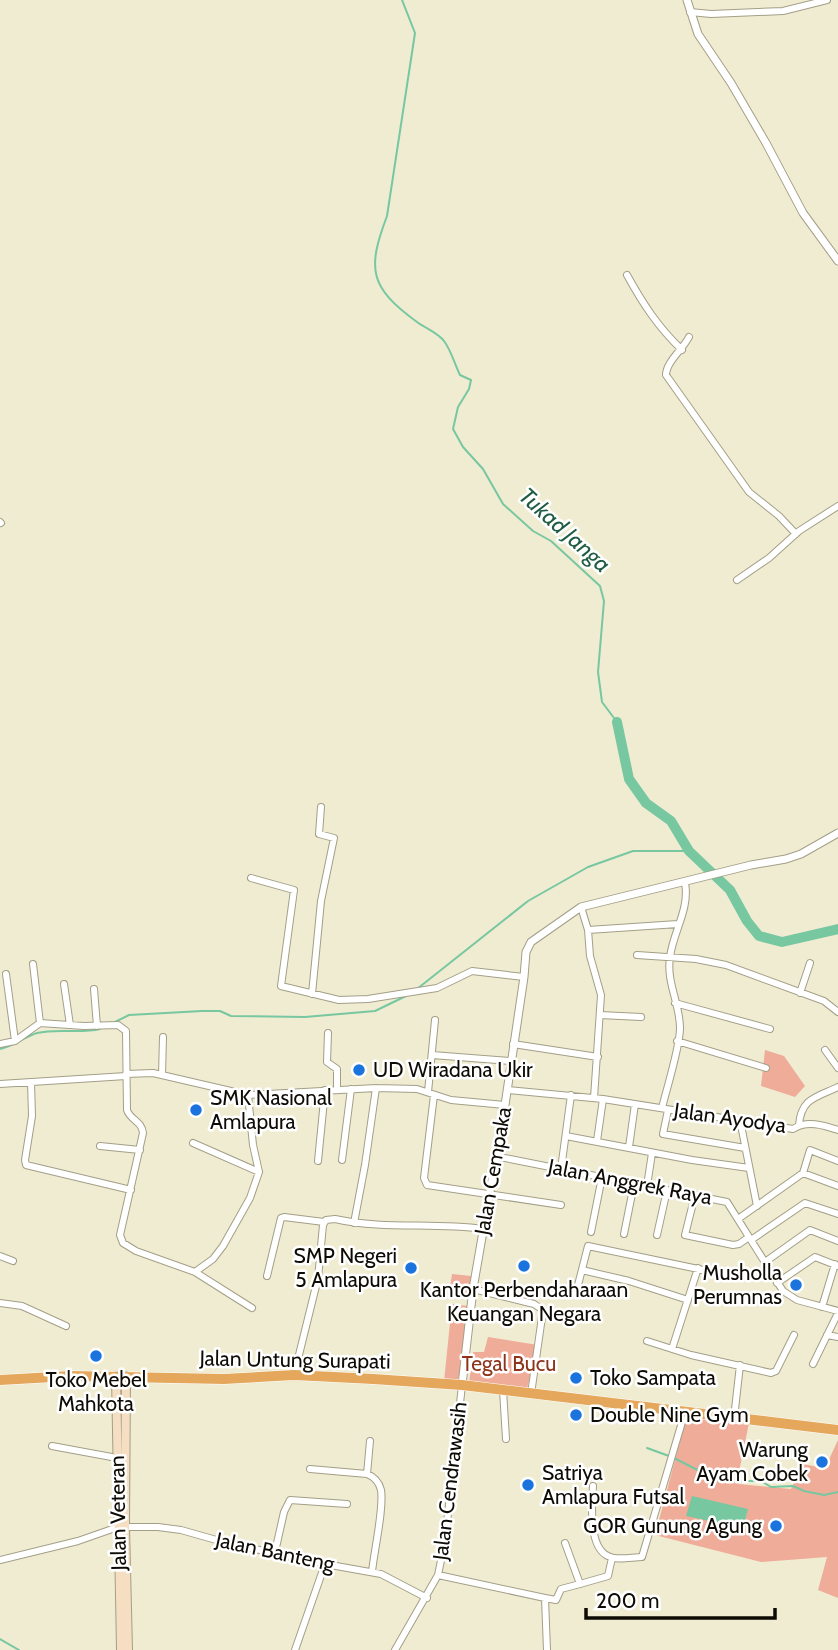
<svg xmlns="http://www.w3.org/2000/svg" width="838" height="1650" font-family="Cabin,sans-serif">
<rect width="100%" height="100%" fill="#f0ecd2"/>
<!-- green -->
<path fill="#efac99" d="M765,1050L784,1056L805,1086L795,1097L761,1086Z
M452,1274L471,1276L469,1297L449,1296Z
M452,1304L468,1306L461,1368L457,1382L444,1381Z
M488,1337L538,1345L527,1389L469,1383L473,1352H484Z
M687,1415L749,1423L739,1472V1484L791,1489L802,1464L825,1468L838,1440V1598L818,1590L827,1557L761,1562L655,1535Z"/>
<!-- water -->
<path fill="#77c7a0" d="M692,1496L748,1509L743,1528L686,1516Z"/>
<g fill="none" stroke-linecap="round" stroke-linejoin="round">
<!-- stream -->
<path stroke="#77c7a0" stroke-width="2" d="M402,0L415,33L387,216C367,269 369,287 417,322C425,328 438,333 444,341C451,350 455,365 460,375L471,380L469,389L458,407L453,429L463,447L483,469L503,504L533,531L551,541L600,586L604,601L598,672L602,702L617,722
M417,989L528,901L588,867L633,851H689
M115,1022L129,1015L202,1011H220L231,1016L305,1017L375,1011L406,996
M0,1049C14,1046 24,1037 37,1033C58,1028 80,1034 100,1029
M647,1448L669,1456
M674,1458L719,1481H761L771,1487L793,1486L804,1491L824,1495L838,1492
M0,1639L19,1650"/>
<!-- river -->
<path stroke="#77c7a0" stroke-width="10" d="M617,722L629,779L646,803L671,821L689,851L730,890L747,921L759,936L782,942L838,929"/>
<!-- minor casing -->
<g stroke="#a39f87" stroke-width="8">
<path id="minor" d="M690,12L711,14L783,11L827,0
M627,275C643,304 658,327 682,350
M689,337C683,349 666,362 666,375L749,492L779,516L796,534
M0,522L1,523
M737,580L769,558L799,531L838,506
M251,878L294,890L281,986L339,1000L368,999L437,988L472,971L524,977
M581,907L588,930L590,956L601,995L594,1098
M588,930L678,924
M637,955L696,959L726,965L824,1001L838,1012
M33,964L40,1023
M6,974L15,1041L40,1023L84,1026L118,1025L126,1031L127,1110C130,1120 142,1121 143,1133L120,1235L123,1243L136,1251L195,1272L252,1308
M64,984L70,1025
M94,989L97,1026
M800,993L810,963
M312,994L321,901L334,838L319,834L321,807
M675,1003L770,1029
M600,1015L641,1017
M328,1033L327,1062L337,1069V1090
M677,1041L766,1068
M0,1044L15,1041
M513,1044L598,1057
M825,1050L838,1068
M432,1055L511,1061
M126,1074L153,1073L248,1095L376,1088L417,1089L451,1100L505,1105
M162,1075L163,1037
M31,1082L32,1116L25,1160L26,1165L131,1190
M0,1084L126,1076
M507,1090L603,1099L793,1129C807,1120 823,1125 838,1130
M428,1092L435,1020
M434,1095L424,1178L427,1185L561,1205
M662,1108C667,1087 680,1047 680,1028C680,1004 666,982 670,957C673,932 690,909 685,883
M668,1110L663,1134L745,1148
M740,1120L757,1206
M799,1125C801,1098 817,1097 838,1087
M566,1136L692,1160L749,1168
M597,1141L603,1099
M193,1143L259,1172
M100,1146L140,1150
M629,1147L635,1104
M495,1156L727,1202L783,1291L797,1300L838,1311
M342,1160L351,1089
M318,1161L325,1090
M561,1169L571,1095
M803,1173L810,1150L838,1161
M647,1186L652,1153
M695,1195L685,1235L733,1245L739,1244L749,1237
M738,1219L803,1173L838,1186
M354,1223L365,1165L376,1088
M591,1232L602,1177
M624,1234L634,1184
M657,1235L667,1190
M751,1240L805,1203L838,1214
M0,1256L13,1261
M765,1262L810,1230L838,1241
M582,1270L629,1281L688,1300
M195,1272L213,1259L223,1246L250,1198L259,1172L253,1145L248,1095
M267,1276L281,1218L284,1217L324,1222
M777,1283L815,1257L838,1266
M473,1289L534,1304L543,1310L531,1394
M577,1289L588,1246L727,1275
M0,1303L22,1306L66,1326
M822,1307L835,1264
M827,1335L838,1337
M647,1341L691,1355L771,1373L776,1371L794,1335
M672,1349L698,1268
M813,1364L838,1313
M294,1375L318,1278L323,1225L326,1220L335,1219C385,1230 433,1222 483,1229
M503,1390L506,1439
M734,1418L740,1365
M52,1446L117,1458
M310,1469L367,1474C375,1477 379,1482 381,1490C384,1509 374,1551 372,1572
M367,1474L370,1441
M593,1486C592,1504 588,1547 608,1556C617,1561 632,1557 642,1557L685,1412
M565,1543L580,1584L608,1576L612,1558
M275,1552L284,1512L290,1500L347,1504
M0,1560L78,1541L118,1527H158L181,1530L227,1543L325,1564L381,1574L427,1598
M438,1575L545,1598L547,1650
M545,1598L556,1600L561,1589L580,1584
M295,1650L325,1564
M395,1650L438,1575L445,1541L462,1385"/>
</g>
<!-- tertiary casing -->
<g stroke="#a39f87" stroke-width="9">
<path id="tertiary" d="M687,0L698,34L731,83L766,143L803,213L838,261
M462,1385L473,1289L505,1105L524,977L526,952L531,942L581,907L751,865L786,859L801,854L838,833"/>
</g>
<!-- secondary casing -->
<g stroke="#a39f87" stroke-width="10">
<path id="secondary" d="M116,1376L121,1650
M126,1376L125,1527L128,1650"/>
</g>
<!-- trunk casing -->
<g stroke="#fff" stroke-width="11">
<path id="trunk" d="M0,1380L71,1376L224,1379L294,1375L373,1379L462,1385L838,1430"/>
</g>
<!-- minor -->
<use href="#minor" stroke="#fff" stroke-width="6"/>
<!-- tertiary -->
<use href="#tertiary" stroke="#fff" stroke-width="7"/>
<!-- secondary -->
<use href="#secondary" stroke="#f5dec2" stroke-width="8"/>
<!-- trunk -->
<use href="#trunk" stroke="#e4a75c" stroke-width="10"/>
</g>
<!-- markers -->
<g fill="#1b74de" stroke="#fff" stroke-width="2.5">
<circle cx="359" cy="1070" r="7"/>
<circle cx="196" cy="1110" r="7"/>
<circle cx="524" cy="1266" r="7"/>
<circle cx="411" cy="1268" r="7"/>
<circle cx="796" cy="1285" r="7"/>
<circle cx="96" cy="1356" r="7"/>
<circle cx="576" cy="1378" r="7"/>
<circle cx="576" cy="1415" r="7"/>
<circle cx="822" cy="1462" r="7"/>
<circle cx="528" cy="1485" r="7"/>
<circle cx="776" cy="1526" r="7"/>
</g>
<g text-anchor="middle" stroke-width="5" stroke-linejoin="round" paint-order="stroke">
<!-- poi labels -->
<g font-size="21" fill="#0d0b04" stroke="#fff" text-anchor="start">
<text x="373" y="1077">UD Wiradana Ukir</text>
<text x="210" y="1105">SMK Nasional<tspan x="210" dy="24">Amlapura</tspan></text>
<text x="397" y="1263" text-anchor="end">SMP Negeri<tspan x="397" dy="24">5 Amlapura</tspan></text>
<text x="782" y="1280" text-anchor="end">Musholla<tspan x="782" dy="24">Perumnas</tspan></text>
<text x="524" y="1297" text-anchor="middle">Kantor Perbendaharaan<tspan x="524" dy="24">Keuangan Negara</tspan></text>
<text x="590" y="1385">Toko Sampata</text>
<text x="96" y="1387" text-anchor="middle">Toko Mebel<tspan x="96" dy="24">Mahkota</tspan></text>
<text x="590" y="1422">Double Nine Gym</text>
<text x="808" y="1457" text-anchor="end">Warung<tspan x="808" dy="24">Ayam Cobek</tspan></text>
<text x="542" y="1480">Satriya<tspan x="542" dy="24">Amlapura Futsal</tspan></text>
<text x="762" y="1533" text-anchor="end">GOR Gunung Agung</text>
</g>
<!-- street labels -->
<g font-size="21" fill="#0d0b04" stroke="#fff">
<text transform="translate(730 1118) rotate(8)" y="7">Jalan Ayodya</text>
<text transform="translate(493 1171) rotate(-80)" y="7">Jalan Cempaka</text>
<text transform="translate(630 1182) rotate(11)" y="7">Jalan Anggrek Raya</text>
<text transform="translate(295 1360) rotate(1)" y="7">Jalan Untung Surapati</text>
<text transform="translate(450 1481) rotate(-83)" y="7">Jalan Cendrawasih</text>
<text transform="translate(118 1513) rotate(-91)" y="7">Jalan Veteran</text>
<text transform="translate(275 1552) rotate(12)" y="7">Jalan Banteng</text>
</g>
<!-- park labels -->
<g font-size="21" fill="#8e341a" stroke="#fff">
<text x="509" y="1371">Tegal Bucu</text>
</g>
<!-- water labels -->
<g font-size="23" font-style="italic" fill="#1f5c42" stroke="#fff">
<text transform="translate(565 530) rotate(42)" y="8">Tukad Janga</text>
</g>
</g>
<!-- scale -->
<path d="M586 1608v10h189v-10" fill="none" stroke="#0d0b04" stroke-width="3.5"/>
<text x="596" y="1608" font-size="21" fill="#0d0b04" stroke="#ffffff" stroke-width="5" paint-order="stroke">200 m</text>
</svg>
